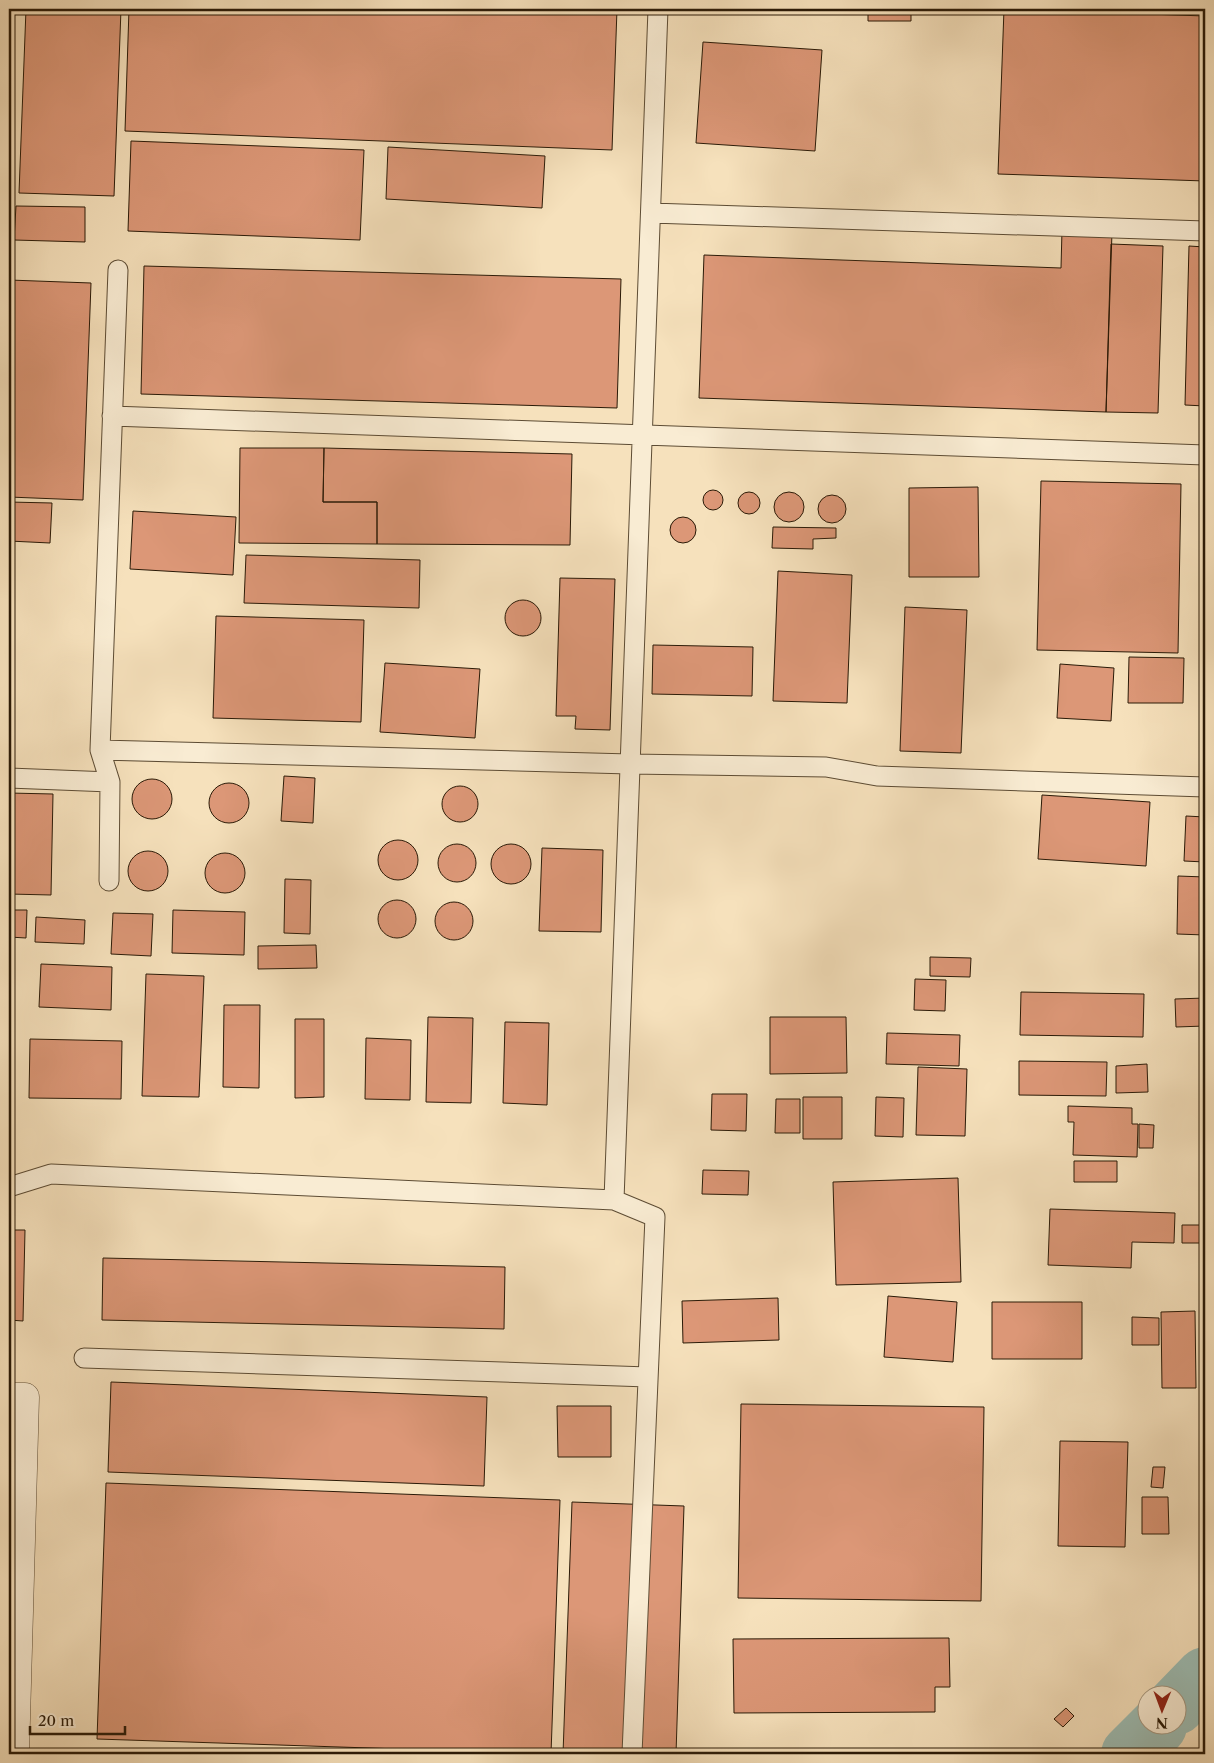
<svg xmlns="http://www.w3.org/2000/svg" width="1214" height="1763" font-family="'Libre Caslon Text',serif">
<rect width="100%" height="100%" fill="#f6e1bc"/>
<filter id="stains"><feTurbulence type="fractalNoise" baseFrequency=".004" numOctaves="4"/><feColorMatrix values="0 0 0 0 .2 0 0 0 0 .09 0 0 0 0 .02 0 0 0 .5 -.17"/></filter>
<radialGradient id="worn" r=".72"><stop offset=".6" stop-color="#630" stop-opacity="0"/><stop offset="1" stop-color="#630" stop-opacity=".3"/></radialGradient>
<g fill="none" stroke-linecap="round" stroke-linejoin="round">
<!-- river -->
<path stroke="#9dbdb4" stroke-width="58" d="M1176,1706L1205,1676
M1130,1754L1158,1726"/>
</g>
<!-- building -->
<path fill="#dc9777" stroke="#2a1a07" d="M26,9H121L114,196L19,193Z
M129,9H617L612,150L125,131Z
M868,9H911V21H868Z
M1004,9L1205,16V181L998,174Z
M703,42L822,50L815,151L696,143Z
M131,141L364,150L360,240L128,231Z
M388,147L545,156L542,208L386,199Z
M16,206L85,207V242L14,240Z
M9,214L14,215V236H9Z
M1062,230L1112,232L1106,412L699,398L704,255L1061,268Z
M1111,244L1163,246L1158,413L1106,412Z
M1189,246L1205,247V406L1185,405Z
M144,266L621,279L617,408L141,394Z
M9,280L91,283L83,500L9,497Z
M240,448H324L323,502H377V544L239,543Z
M324,448L572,454L570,545L377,544V502H323Z
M1041,481L1181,484L1178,653L1037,650Z
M978,487L979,577H909V488Z
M703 500a10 10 0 1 1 20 0a10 10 0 1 1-20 0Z
M738 503a11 11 0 1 1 22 0a11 11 0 1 1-22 0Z
M774 507a15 15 0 1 1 30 0a15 15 0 1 1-30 0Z
M818 509a14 14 0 1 1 28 0a14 14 0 1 1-28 0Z
M9,502L52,503L50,543L9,541Z
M133,511L236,517L233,575L130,569Z
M670 530a13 13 0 1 1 26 0a13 13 0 1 1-26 0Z
M773,527L836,528V538L813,539V549L772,548Z
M246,555L420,560L419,608L244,603Z
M778,571L852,575L847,703L773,701Z
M560,578L615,579L610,730L575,729L576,716H556Z
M505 618a18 18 0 1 1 36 0a18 18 0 1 1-36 0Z
M905,607L967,610L961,753L900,751Z
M216,616L364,620L361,722L213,718Z
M653,645L753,647L752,696L652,694Z
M1129,657L1184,658L1183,703H1128Z
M385,663L480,669L475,738L380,732Z
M1060,664L1114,668L1111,721L1057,718Z
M284,776L315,778L313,823L281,821Z
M132 799a20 20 0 1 1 40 0a20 20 0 1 1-40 0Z
M209 803a20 20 0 1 1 40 0a20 20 0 1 1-40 0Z
M442 804a18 18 0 1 1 36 0a18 18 0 1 1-36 0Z
M9,793L53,794L51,895L9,894Z
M1042,795L1150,802L1146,866L1038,859Z
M1186,816L1205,817V862L1184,861Z
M378 860a20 20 0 1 1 40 0a20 20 0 1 1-40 0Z
M438 863a19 19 0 1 1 38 0a19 19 0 1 1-38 0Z
M491 864a20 20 0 1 1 40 0a20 20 0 1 1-40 0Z
M542,848L603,850L601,932L539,931Z
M128 871a20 20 0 1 1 40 0a20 20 0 1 1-40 0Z
M205 873a20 20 0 1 1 40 0a20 20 0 1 1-40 0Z
M1178,876L1205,877V935L1177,934Z
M285,879L311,880L310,934L284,933Z
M378 919a19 19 0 1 1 38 0a19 19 0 1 1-38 0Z
M435 921a19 19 0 1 1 38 0a19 19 0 1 1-38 0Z
M9,910H27L26,938L9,937Z
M173,910L245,912L244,955L172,953Z
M113,913L153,914L151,956L111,954Z
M36,917L85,920L84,944L35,942Z
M316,945L317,968L258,969V946Z
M930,957L971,958L970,977L930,976Z
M41,964L112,967L111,1010L39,1007Z
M146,974L204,976L199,1097L142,1096Z
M915,979L946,980L945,1011L914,1010Z
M1021,992L1144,994L1143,1037L1020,1035Z
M1205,998V1026L1176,1027L1175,999Z
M224,1005H260L259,1088L223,1087Z
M428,1017L473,1018L471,1103L426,1102Z
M770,1017H846L847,1073L770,1074Z
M295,1019H324V1097L295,1098Z
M505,1022L549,1023L547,1105L503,1103Z
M887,1033L960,1035L959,1066L886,1064Z
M366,1038L411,1040L410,1100L365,1099Z
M30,1039L122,1041L121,1099L29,1098Z
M1019,1061L1107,1062L1106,1096L1019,1095Z
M1147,1064L1148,1092L1116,1093V1066Z
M918,1067L967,1069L965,1136L916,1135Z
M712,1094H747L746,1131L711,1130Z
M803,1097H842V1139H803Z
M876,1097L904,1098L903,1137L875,1136Z
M776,1099H800V1133H775Z
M1068,1106L1132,1108V1124H1138L1137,1157L1073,1155L1074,1122H1068Z
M1139,1124L1154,1125L1153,1148H1139Z
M1074,1161H1117V1182H1074Z
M703,1170L749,1171L748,1195L702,1194Z
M958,1178L961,1282L836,1285L833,1182Z
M1050,1209L1175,1213L1174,1243L1132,1242L1131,1268L1048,1265Z
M1182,1225H1205V1243H1182Z
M9,1230H25L23,1321L9,1320Z
M103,1258L505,1267L504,1329L102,1320Z
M888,1296L957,1302L953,1362L884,1357Z
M778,1298L779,1340L683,1343L682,1301Z
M992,1302H1082V1359H992Z
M1195,1311L1196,1388H1162L1161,1312Z
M1132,1317L1159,1318V1345H1132Z
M111,1382L487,1397L484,1486L108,1472Z
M741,1404L984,1407L981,1601L738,1598Z
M557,1406H611V1457H558Z
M1060,1441L1128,1442L1125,1547L1058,1546Z
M1153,1467H1165L1163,1488L1151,1487Z
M106,1483L560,1500L551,1754L97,1739Z
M1142,1497H1168L1169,1534H1142Z
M572,1502L684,1506L676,1754H563Z
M949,1638L950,1687H935V1712L734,1713L733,1639Z
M1066,1708L1074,1716L1063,1727L1054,1719Z
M83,1750L213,1754H83Z"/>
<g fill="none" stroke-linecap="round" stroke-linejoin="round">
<!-- service casing -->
<g stroke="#5d4c34" stroke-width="21">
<path id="service" d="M651,213L1205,231
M112,416L1205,455
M100,750L630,764L826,767L877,776L1205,787
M9,778L110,782
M109,881L110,782L100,750L118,270
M9,1187L51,1174L614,1200L655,1217L632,1754
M614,1200L658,9
M84,1358L648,1377"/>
</g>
<!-- minor casing -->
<g stroke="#5d4c34" stroke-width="29">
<path id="minor" d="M9,1397H25L15,1754"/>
</g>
<!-- service -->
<use href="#service" stroke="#f9ecd3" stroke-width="19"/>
<!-- minor -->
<use href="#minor" stroke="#f9ecd3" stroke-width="28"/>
</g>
<!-- margin -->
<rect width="1214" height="1763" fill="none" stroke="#f6e1bc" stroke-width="30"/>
<rect x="10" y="10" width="1194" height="1743" fill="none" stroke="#2a1a07" stroke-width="2.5"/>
<rect x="15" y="15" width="1184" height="1733" fill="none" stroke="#2a1a07"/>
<!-- north arrow -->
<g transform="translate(1162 1710) rotate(181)"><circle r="24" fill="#f9ecd3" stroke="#a69881"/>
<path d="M0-4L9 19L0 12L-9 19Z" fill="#8f2418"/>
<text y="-8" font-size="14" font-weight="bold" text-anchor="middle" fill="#2a1a07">N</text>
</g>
<!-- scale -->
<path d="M30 1726v8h95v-8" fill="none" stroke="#2a1a07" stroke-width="2.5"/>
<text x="38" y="1726" font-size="15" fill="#2a1a07" stroke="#f9ecd3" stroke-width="4" paint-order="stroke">20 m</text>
<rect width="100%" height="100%" filter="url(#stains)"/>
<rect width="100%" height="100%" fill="url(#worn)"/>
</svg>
